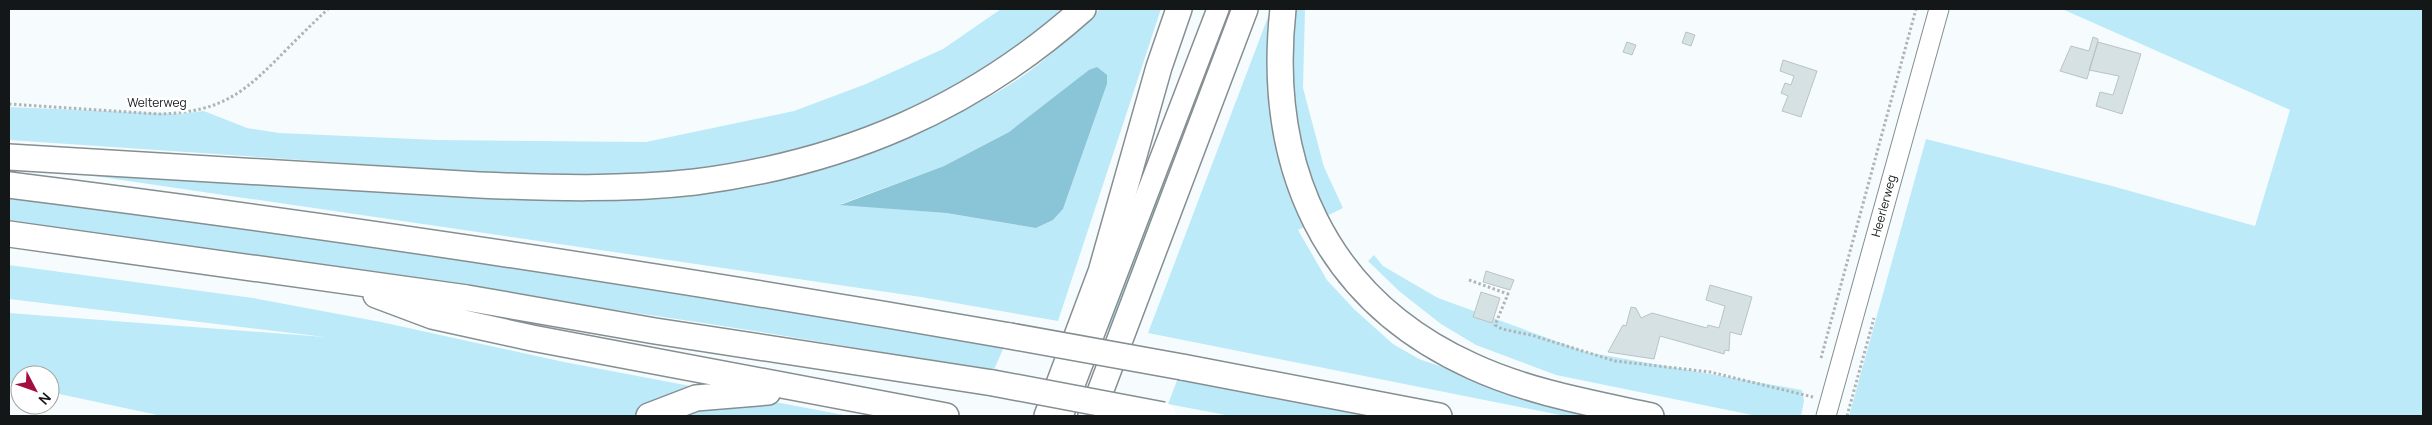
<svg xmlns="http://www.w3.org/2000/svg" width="2432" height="425" font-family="Manrope,sans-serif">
<rect width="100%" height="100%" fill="#f6fcfe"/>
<!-- green -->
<path fill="#bdeaf9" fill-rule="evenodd" d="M1001,9H1066L1041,31L980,74L869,128L809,149L760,160L689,170L603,176L495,173L9,140V107L179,114L204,111L247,128L279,133L438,140L646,142L794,111L866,84L943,49Z
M1100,9H1161L1058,321L921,297L40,168L547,196L896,141C930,126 964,111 996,93C1035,71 1068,40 1100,9ZM1090,70L1107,84L1063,209L1053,220L1036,228L946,213L841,204L944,166L1009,132Z
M1222,9H1237L1113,330L1100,327Z
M1271,9H1305L1303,88L1324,167L1343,208L1298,230L1327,280L1354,309L1393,344L1419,359L1524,395L1595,416H1565L1148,333Z
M2062,9H2423V416H1849L1926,139L2112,186L2255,226L2290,110Z
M9,195L447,252L1004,347L993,372C667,311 337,272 9,228Z
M1374,255L1383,266L1438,298L1586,352L1802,390L1804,401L1801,416H1757L1556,375L1476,345L1441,324L1399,291L1368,261Z
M9,265L253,298L381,322L564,362L849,416H162L50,392V375H20V386L9,383V313L325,337L9,299Z
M1178,378L1394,416H1231L1168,404Z"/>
<!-- water -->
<path fill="#8ac4d7" d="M1097,67L1107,75V84L1063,209L1053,220L1036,228L946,213L840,205L944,166L1009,132L1089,70Z"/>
<!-- building -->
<path fill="#d6e1e4" stroke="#b9c3c7" d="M1686,32L1695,35L1691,46L1682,43Z
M2093,37L2098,39V41L2087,79L2060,71L2071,46L2089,51Z
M1627,42L1636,45L1632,55L1623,52Z
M2098,42L2141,54L2122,114L2096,106L2100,92L2113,95L2119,76L2089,70Z
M1783,60L1817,71L1801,117L1782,111L1788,96L1781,93L1785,83L1791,85L1794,76L1780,71Z
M1486,271L1514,280L1510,290L1483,282Z
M1710,285L1752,297L1741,335L1730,332L1729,351L1725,350L1724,354L1660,336L1654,359L1608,352L1623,325L1626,326L1631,307L1636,308L1641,318L1652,313L1707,328L1708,325L1719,328L1725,306L1706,300Z
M1481,292L1500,298L1492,323L1473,317Z"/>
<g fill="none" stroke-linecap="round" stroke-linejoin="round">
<!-- secondary casing -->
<g stroke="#858e91" stroke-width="21">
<path id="secondary" d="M1826,416L1939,9"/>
</g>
<!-- primary casing -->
<g stroke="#858e91" stroke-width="24">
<path id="primary" d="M1062,416L1218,9"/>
</g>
<!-- highway casing -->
<g stroke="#858e91" stroke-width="28">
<path id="highway" d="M1283,9C1266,165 1324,299 1472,366C1528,392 1591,403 1651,416
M9,157L479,185C551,188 624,190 695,182C844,163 971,109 1083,9
M9,185C344,227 677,278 1010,336
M9,234L467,298L655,331L993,383
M376,295L432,316L532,338L946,416
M1182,367L1439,416
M649,416L696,398L768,392
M1047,416L1101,272L1159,67L1179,9
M1091,416L1245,9"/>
</g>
<!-- path -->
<path stroke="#afb5b6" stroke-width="3" stroke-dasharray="2.5 2.5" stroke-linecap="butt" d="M9,104L159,114C225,112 246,91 290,46C302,34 315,21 328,9
M1469,280L1508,294L1495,325L1502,329L1531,335L1615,361L1710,372L1813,397
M1821,358L1916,9
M1847,416L1874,318"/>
<!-- secondary -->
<use href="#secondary" stroke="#fff" stroke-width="19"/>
<!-- primary -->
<use href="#primary" stroke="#fff" stroke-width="21"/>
<!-- highway -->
<use href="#highway" stroke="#fff" stroke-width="25"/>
<!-- highway-bridge casing -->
<g stroke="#858e91" stroke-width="28" stroke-linecap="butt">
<path id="highway-bridge" d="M1010,336L1182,367
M993,383L1163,415"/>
</g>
<!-- highway-bridge -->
<use href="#highway-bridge" stroke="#fff" stroke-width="25"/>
</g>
<g text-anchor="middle" stroke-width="5" stroke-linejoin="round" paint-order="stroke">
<!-- street labels -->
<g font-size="12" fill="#131718" stroke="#fff">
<text x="157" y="107">Welterweg</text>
<text transform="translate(1884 206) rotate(-75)" y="4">Heerlerweg</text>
</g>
</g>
<!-- border -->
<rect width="2432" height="425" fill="none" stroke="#131718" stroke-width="20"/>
<!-- north arrow -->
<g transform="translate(35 390) rotate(131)"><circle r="24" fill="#ffffff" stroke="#a1a2a3"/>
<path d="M0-4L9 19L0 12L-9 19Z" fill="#a50c42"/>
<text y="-8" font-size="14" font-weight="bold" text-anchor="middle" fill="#131718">N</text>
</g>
</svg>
